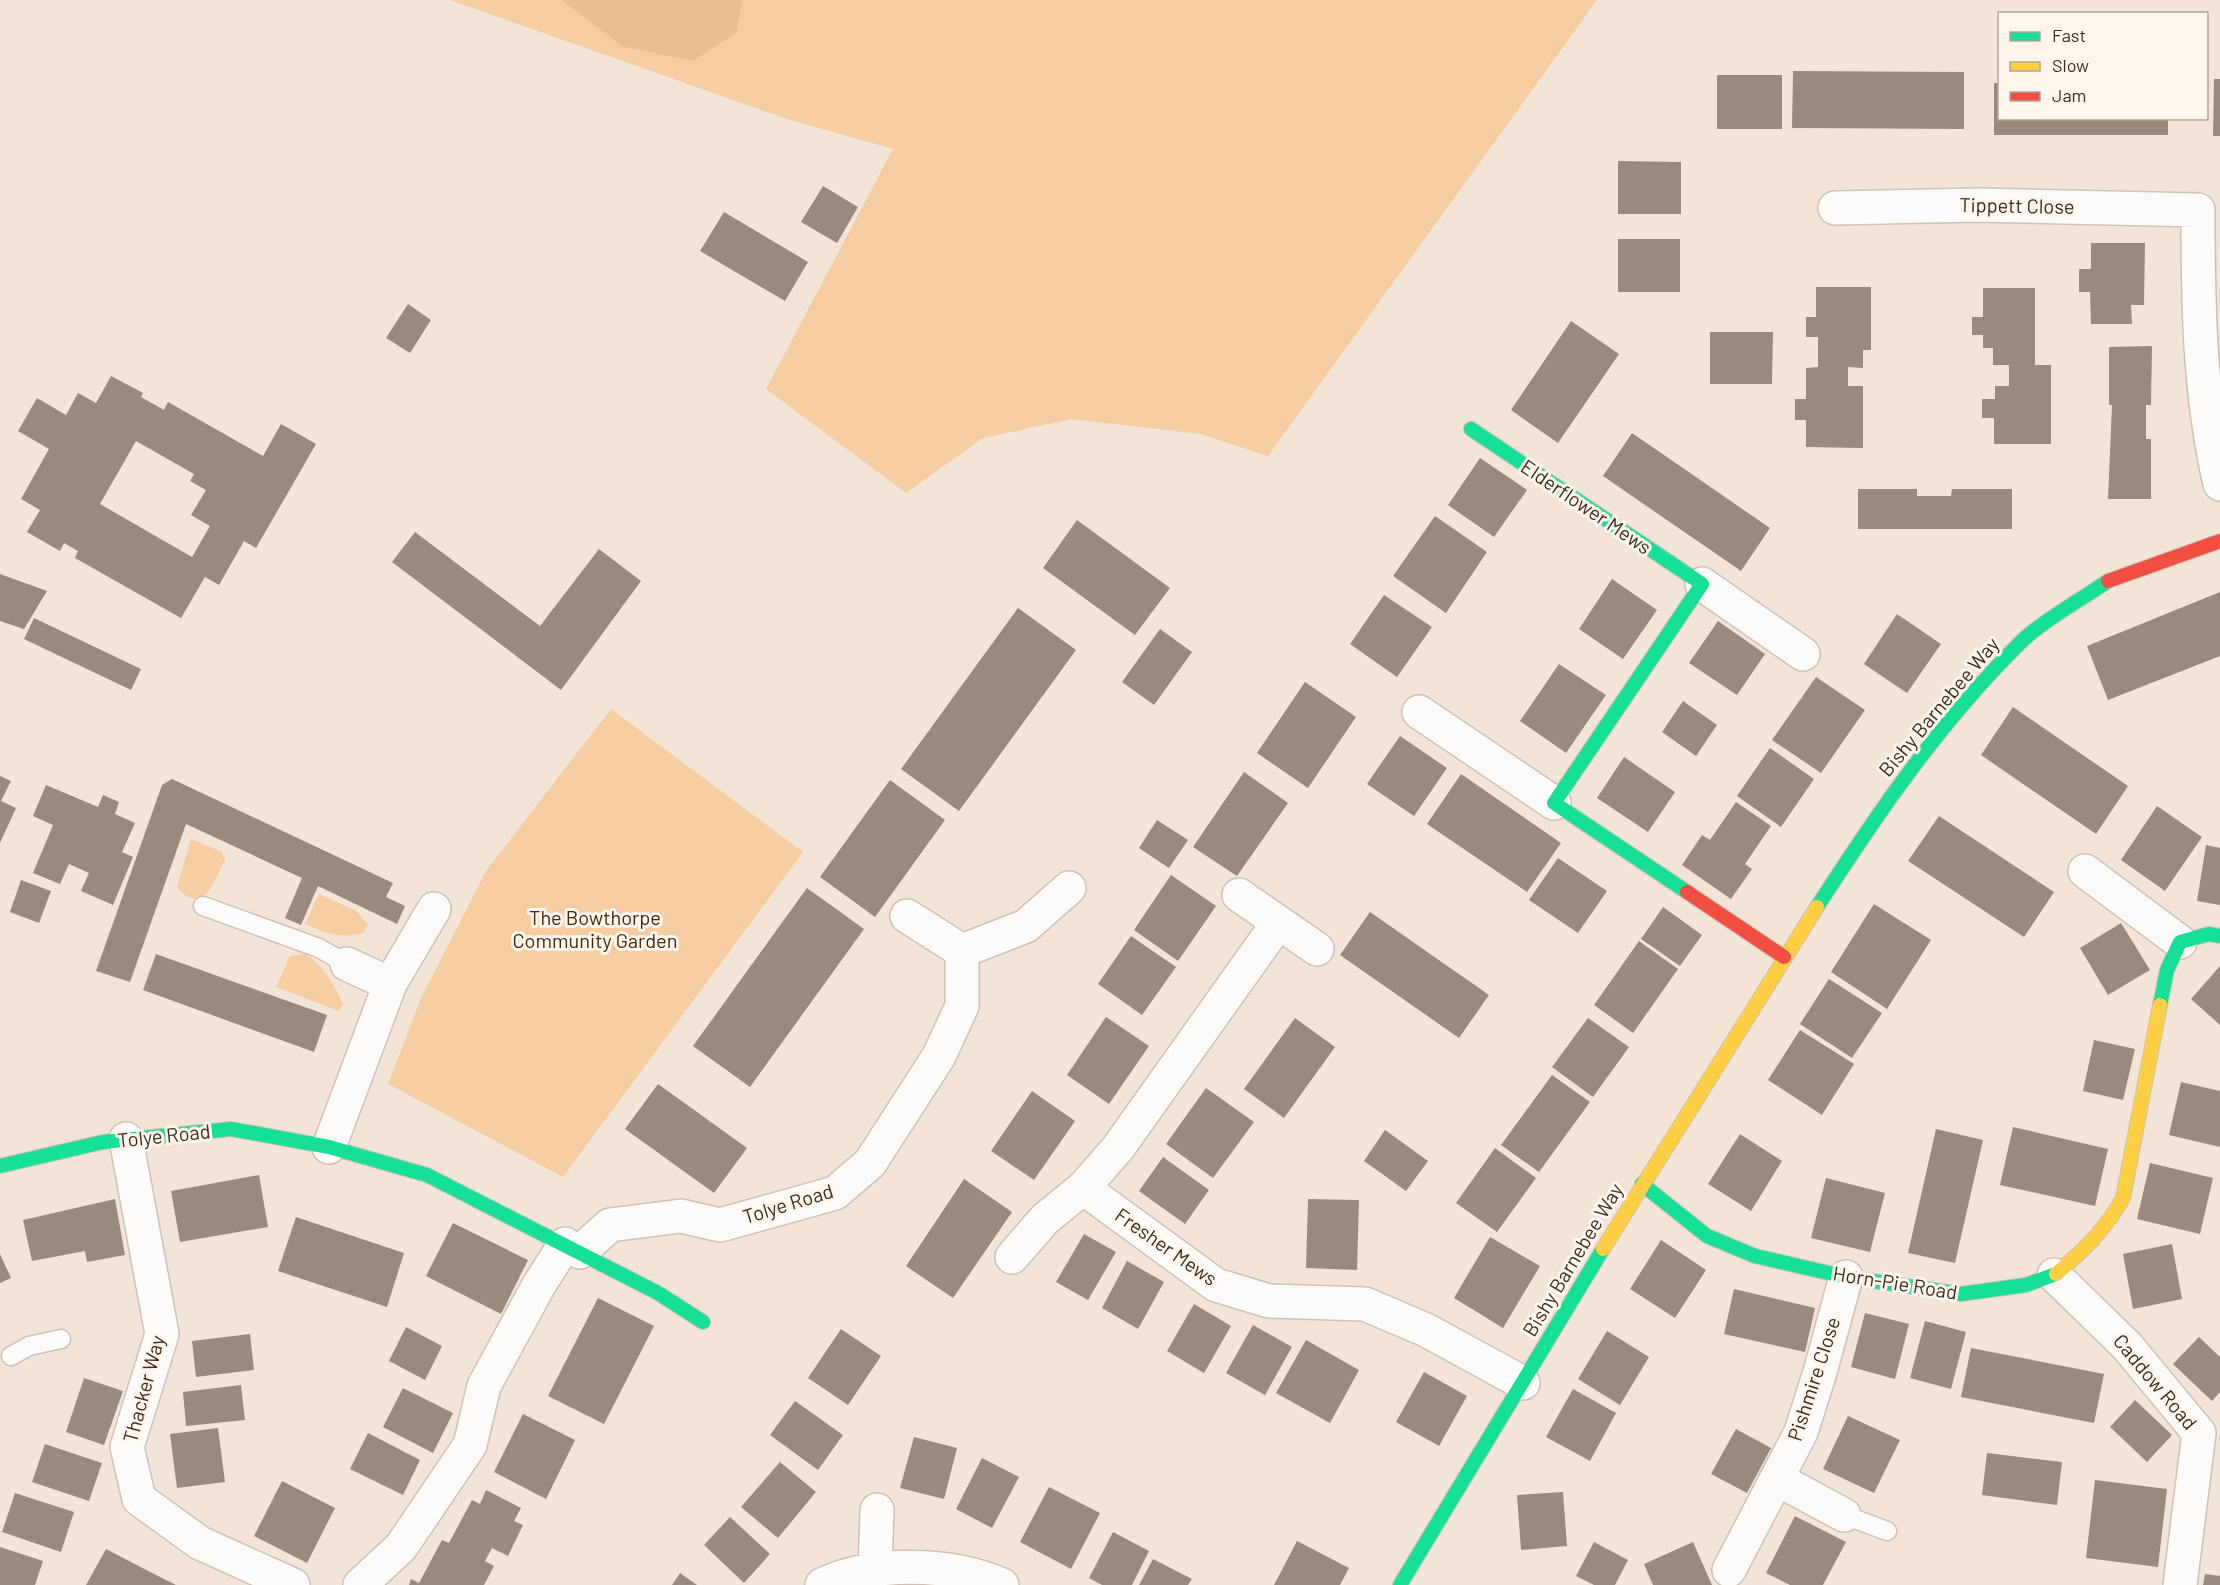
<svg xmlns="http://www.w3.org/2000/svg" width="2220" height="1585" font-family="Barlow,sans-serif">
<rect width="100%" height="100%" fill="#f2e4d7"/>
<!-- green -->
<path fill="#f6cca1" d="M450,0H1597L1268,456L1201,434L1071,419L983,438L906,493L766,389L893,149L787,119Z
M611,709L803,852L563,1177L388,1084L421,998L486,871Z
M191,839L222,852L225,859C215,880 203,918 177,887Z
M319,894L356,911L368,925L363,933C341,939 326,933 305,924Z
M305,954C323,964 334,985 343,1004L339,1011L276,987L290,956Z"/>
<!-- forest -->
<path fill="#e8bf93" d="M562,0H742L737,32L693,61L621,46Z"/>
<!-- building -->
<path fill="#998a80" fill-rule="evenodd" d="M1793,71L1964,72V129L1792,128Z
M1717,75H1782V129H1717Z
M2214,79H2220V136H2213Z
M1994,83H2000V118H2168V135H1994Z
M1618,161L1681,162V214H1618Z
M823,186L858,207L837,243L801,222Z
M724,212L808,262L785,301L700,251Z
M1618,239H1680V292H1618Z
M2091,243H2145L2144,305H2131L2132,324H2091L2090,292H2079V269H2091Z
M1816,287H1871V350H1863V368L1848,367V386H1863V448L1806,447V420H1795V399H1806V368L1818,367V337H1806V317H1816Z
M1983,288H2035V365H2051V444H1994V418H1982V399H1995V386H2009V365H1993V348H1983V335H1972V317H1983Z
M408,304L431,320L410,353L386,338Z
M1571,321L1619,354L1558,443L1511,410Z
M1710,332H1773L1772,384H1710Z
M2152,346L2151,405H2146V439H2151V499H2108L2112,405H2109V347Z
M111,376L143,393L141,397L164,410L168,402L263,456L281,424L316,444L256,548L244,541L219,585L205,577L181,618L75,558L78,551L64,543L60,551L27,532L40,510L21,499L49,449L18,431L37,398L66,415L78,393L96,403ZM136,441L194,474L190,481L206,490L191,515L210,526L192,557L100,504Z
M1632,433L1770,528L1741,571L1603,476Z
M1480,458L1527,490L1494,537L1448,505Z
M1858,489H1917V496H1951L1952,489H2012V529H1858Z
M1435,516L1487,552L1446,613L1393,576Z
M1077,520L1170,588L1135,635L1043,568Z
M415,532L540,626L599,549L641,581L561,690L392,562Z
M0,574L47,591L24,629L0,621Z
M1612,579L1657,610L1623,659L1579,629Z
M2220,592V656L2108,700L2087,646Z
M1384,595L1432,627L1397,677L1350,644Z
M1018,608L1076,650L959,811L901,769Z
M1897,614L1941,644L1907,693L1864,664Z
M34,618L141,669L131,690L24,639Z
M1718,621L1765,654L1737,695L1689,663Z
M1160,629L1192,652L1154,705L1122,682Z
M1559,664L1606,695L1566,753L1520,721Z
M1816,677L1865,710L1821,773L1772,740Z
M1305,682L1356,717L1308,788L1257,753Z
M1683,701L1717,725L1696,756L1662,732Z
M2013,707L2128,786L2096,834L1981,755Z
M1400,736L1447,768L1414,816L1367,784Z
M1770,748L1814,779L1781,827L1737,796Z
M1624,757L1675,792L1648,832L1597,798Z
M1244,772L1288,803L1237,876L1193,847Z
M1461,774L1561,843L1527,892L1427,824Z
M0,776L11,781L1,801L16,808L0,843Z
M172,779L393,883L386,897L405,906L397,924L318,886L301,925L285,918L302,878L186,824L130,982L96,971L162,785Z
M890,780L945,820L875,917L820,877Z
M46,785L98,807L103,795L119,802L115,814L135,823L122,852L133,857L113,905L81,891L89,873L69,864L60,884L33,873L53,825L33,816Z
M1736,802L1771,826L1745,864L1752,869L1731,899L1682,865L1702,835L1710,840Z
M2157,806L2202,837L2165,891L2121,860Z
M1939,816L2054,892L2024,937L1908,861Z
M1157,820L1188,840L1169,868L1139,848Z
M2206,845L2220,848V905L2197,901Z
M1558,858L1607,891L1578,933L1529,900Z
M1171,875L1216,906L1178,961L1134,930Z
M21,880L51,891L39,923L10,912Z
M807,888L864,929L750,1087L693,1046Z
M1874,904L1931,940L1887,1009L1831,972Z
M1663,907L1702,935L1680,966L1641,939Z
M1370,912L1489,995L1459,1038L1340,955Z
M2121,923L2150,970L2108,995L2080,948Z
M1131,936L1176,967L1142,1015L1098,984Z
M1639,941L1678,969L1633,1033L1594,1005Z
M156,954L327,1015L314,1052L143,990Z
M2220,966V1025L2191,999Z
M1829,979L1882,1013L1852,1058L1800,1024Z
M1106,1017L1149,1046L1109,1104L1067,1075Z
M1295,1018L1335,1047L1284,1118L1244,1089Z
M1588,1018L1629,1047L1593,1097L1552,1067Z
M1800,1030L1854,1064L1822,1115L1768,1080Z
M2094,1040L2135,1049L2123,1100L2083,1091Z
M1552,1075L1590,1102L1539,1172L1501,1145Z
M2181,1082L2220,1091V1147L2169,1135Z
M658,1084L747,1148L714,1193L625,1129Z
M1206,1088L1254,1122L1213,1178L1166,1144Z
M1032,1091L1075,1121L1034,1180L991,1151Z
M2013,1127L2108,1149L2095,1206L2000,1185Z
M1936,1129L1983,1140L1955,1263L1908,1253Z
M1385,1130L1428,1161L1406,1191L1364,1161Z
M1740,1134L1782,1161L1751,1211L1708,1184Z
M1495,1148L1536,1178L1497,1232L1456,1203Z
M1163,1157L1209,1190L1185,1224L1139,1191Z
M2150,1163L2213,1178L2200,1234L2137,1219Z
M259,1175L268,1227L180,1242L171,1191Z
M1826,1178L1885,1193L1870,1252L1811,1238Z
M964,1179L1012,1212L953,1298L906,1266Z
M115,1199L125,1255L87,1262L85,1251L32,1261L23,1220Z
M1308,1199L1359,1200L1357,1270L1306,1268Z
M296,1217L404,1253L387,1307L278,1271Z
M453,1223L528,1260L501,1314L426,1276Z
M1084,1234L1116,1252L1088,1300L1056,1282Z
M1490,1237L1540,1266L1503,1328L1454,1298Z
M1661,1240L1706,1270L1675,1318L1630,1289Z
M2172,1244L2182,1299L2133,1309L2123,1254Z
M0,1254L11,1278L0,1283Z
M1127,1261L1164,1282L1138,1329L1102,1308Z
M1734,1289L1815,1308L1805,1352L1724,1334Z
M598,1298L654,1326L604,1424L548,1396Z
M1194,1304L1231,1326L1204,1373L1167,1351Z
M1865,1313L1909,1324L1895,1379L1851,1367Z
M1925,1321L1966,1332L1951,1389L1910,1378Z
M1253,1325L1292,1347L1265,1395L1226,1373Z
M406,1327L442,1346L425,1380L389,1361Z
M841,1329L881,1356L848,1405L808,1378Z
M1607,1331L1649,1357L1620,1405L1578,1379Z
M250,1334L254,1370L196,1377L192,1341Z
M2199,1337L2220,1357V1392L2212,1401L2173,1364Z
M1306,1340L1359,1370L1330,1423L1276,1393Z
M1971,1348L2104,1374L2094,1423L1961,1397Z
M1424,1372L1467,1396L1439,1446L1396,1422Z
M84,1378L123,1391L104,1445L66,1432Z
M241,1385L245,1420L186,1426L183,1392Z
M403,1388L453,1413L433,1453L383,1427Z
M1573,1389L1616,1413L1590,1461L1546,1437Z
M2135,1400L2172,1435L2147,1462L2110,1427Z
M795,1401L843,1435L818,1470L770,1435Z
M523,1414L575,1440L546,1499L494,1472Z
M1848,1416L1900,1440L1874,1493L1823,1469Z
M218,1428L225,1482L177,1488L170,1434Z
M1736,1429L1771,1448L1747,1493L1711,1474Z
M368,1433L420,1460L403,1495L350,1469Z
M914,1437L957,1448L944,1499L900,1488Z
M45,1444L102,1463L89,1501L32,1482Z
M1987,1453L2062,1462L2057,1505L1982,1495Z
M982,1458L1019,1477L992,1528L956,1509Z
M780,1462L816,1492L778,1538L741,1507Z
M2095,1480L2167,1489L2158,1567L2086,1558Z
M282,1481L335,1508L307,1563L254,1536Z
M1049,1487L1100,1513L1071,1569L1020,1542Z
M486,1490L521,1508L514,1521L523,1525L508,1556L492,1548L485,1561L494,1566L484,1585H409L411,1579L419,1583L442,1540L449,1543L472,1500L480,1504Z
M1563,1492L1567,1546L1521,1550L1517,1495Z
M15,1493L74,1512L61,1552L2,1532Z
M1795,1516L1846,1542L1823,1585H1790L1766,1573Z
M730,1517L770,1554L744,1583L704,1545Z
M1113,1532L1149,1551L1132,1585H1102L1089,1578Z
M1297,1541L1349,1568L1340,1585H1274Z
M1594,1542L1628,1560L1615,1585H1594L1576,1576Z
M1693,1542L1712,1585H1653L1644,1564Z
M0,1547L43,1561L35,1585H0Z
M106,1549L154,1574L176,1585H86Z
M1153,1559L1192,1579L1188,1585H1139Z
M680,1573L697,1585H672Z
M2205,1574L2220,1576V1585H2203Z"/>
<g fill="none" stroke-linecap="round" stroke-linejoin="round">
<!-- lane casing -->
<g stroke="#cfc1b3" stroke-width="21">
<path id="lane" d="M203,906L319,948L347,964
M11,1356L29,1346L61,1339
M1844,1515L1887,1531"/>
</g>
<!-- street casing -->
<g stroke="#cfc1b3" stroke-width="36">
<path id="street" d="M1835,208L1978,205L2198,210C2198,302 2199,394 2220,484
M1702,584L1803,654
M1419,712L1554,803
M2085,871L2180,942
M1239,895L1317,949
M907,916L962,951
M347,964L390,984
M126,1139L162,1334L127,1447L139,1499L200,1543L293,1585
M329,1147L390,984L434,909
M1083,1188L1216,1285L1269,1301L1365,1304L1426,1330L1523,1383
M580,1252L610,1225L681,1216L720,1225L835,1193L870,1163L939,1056L962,1006V951L1026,926L1069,888
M1012,1257L1045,1219L1083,1188L1118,1148L1278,923
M2054,1275L2127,1346L2199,1433L2180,1585
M1777,1479L1844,1515
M875,1569L877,1510
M1729,1570L1801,1432L1820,1372L1846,1277
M360,1585L401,1547L470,1445L484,1386L539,1285L565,1244
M822,1585C872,1561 951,1562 1002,1585"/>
</g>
<!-- fast casing -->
<g stroke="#cfc1b3" stroke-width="16">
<path id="fast" d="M1471,429L1702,584L1554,803L1687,892
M1817,907C1877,814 1940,722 2019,644C2039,623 2082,599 2108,581
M2160,1005L2167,970L2180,942L2209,934L2220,936
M0,1166L103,1142L231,1129L329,1147L427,1175L658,1293L703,1322
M1642,1184L1707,1236L1755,1256L1846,1277L1961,1294L2026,1285L2056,1274
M1400,1585L1603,1249"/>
</g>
<!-- slow casing -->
<g stroke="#cfc1b3" stroke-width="16">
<path id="slow" d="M1603,1249L1817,907
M2056,1274C2083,1251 2106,1229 2123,1198L2160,1005"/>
</g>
<!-- jam casing -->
<g stroke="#cfc1b3" stroke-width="16">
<path id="jam" d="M2108,581L2220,541
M1687,892L1784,957"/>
</g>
<!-- lane -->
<use href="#lane" stroke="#fdfbf9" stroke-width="18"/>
<!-- street -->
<use href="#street" stroke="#fdfbf9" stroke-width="33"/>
<!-- fast -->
<use href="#fast" stroke="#16e098" stroke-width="14"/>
<!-- slow -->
<use href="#slow" stroke="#ffcf43" stroke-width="14"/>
<!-- jam -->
<use href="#jam" stroke="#f24e42" stroke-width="14"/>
</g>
<g text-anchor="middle" stroke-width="6" stroke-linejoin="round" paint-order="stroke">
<!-- street labels -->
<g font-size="20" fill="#3d2d1c" stroke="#fef5ed">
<text transform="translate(2017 206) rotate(1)" y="7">Tippett Close</text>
<text transform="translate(1586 507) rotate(34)" y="7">Elderflower Mews</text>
<text transform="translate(1939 707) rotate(-50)" y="7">Bishy Barnebee Way</text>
<text transform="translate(164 1136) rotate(-6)" y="7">Tolye Road</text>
<text transform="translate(788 1204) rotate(-17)" y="7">Tolye Road</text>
<text transform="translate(1166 1247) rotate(35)" y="7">Fresher Mews</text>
<text transform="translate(1573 1260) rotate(-59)" y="7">Bishy Barnebee Way</text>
<text transform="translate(1895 1283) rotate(9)" y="7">Horn-Pie Road</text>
<text transform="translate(1814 1379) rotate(-72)" y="7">Pishmire Close</text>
<text transform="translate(2155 1382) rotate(50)" y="7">Caddow Road</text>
<text transform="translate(144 1389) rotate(-75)" y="7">Thacker Way</text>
</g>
<!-- park labels -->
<g font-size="20" fill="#43290b" stroke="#fef5ed">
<text x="595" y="925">The Bowthorpe<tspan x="595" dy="23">Community Garden</tspan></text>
</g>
</g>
<!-- legend -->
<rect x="1998" y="12" width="210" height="108" fill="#fef5ed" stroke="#b1a599" stroke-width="1.5"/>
<rect x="2010" y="32" width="30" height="9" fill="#16e098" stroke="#b1a599" stroke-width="1.5"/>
<text x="2052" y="42" font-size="18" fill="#3d2d1c">Fast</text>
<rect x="2010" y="62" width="30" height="9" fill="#ffcf43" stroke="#b1a599" stroke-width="1.5"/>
<text x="2052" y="72" font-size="18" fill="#3d2d1c">Slow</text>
<rect x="2010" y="92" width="30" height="9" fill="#f24e42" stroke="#b1a599" stroke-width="1.5"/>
<text x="2052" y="102" font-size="18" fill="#3d2d1c">Jam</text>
</svg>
